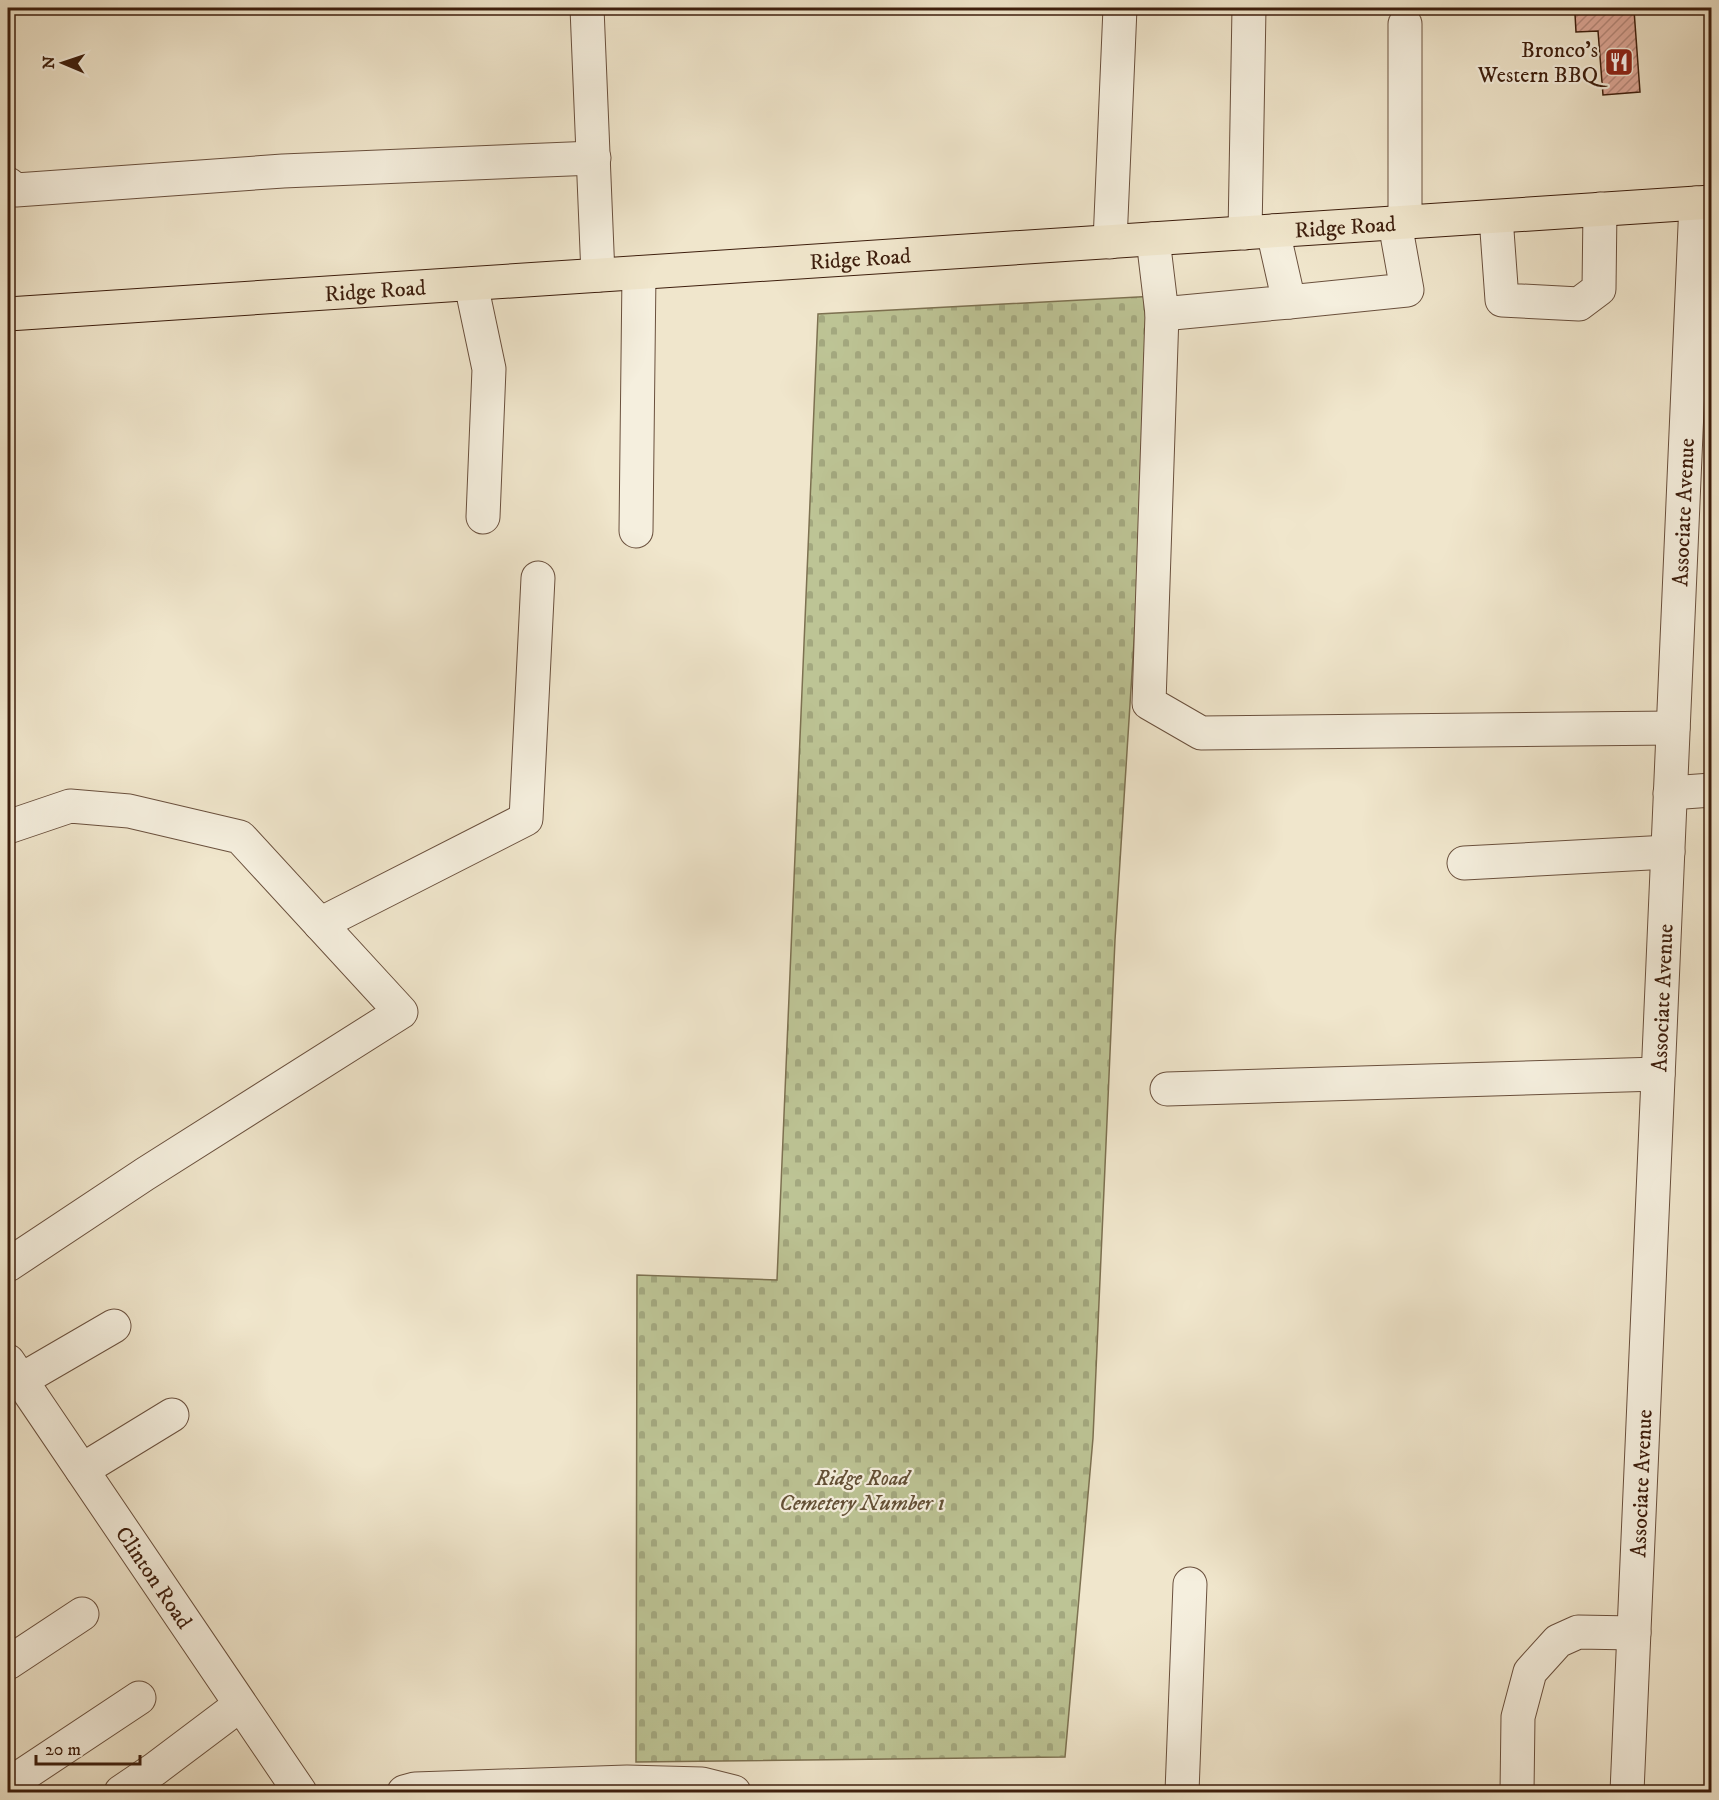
<svg xmlns="http://www.w3.org/2000/svg" width="1719" height="1800" font-family="'IM FELL DW Pica',serif">
<defs>
<pattern id="cemetery-stones" width="16" height="16" patternUnits="userSpaceOnUse" patternTransform="scale(1.5)"><rect width="16" height="16" fill="#bdc495"/><path d="M2 7V4a2 2 0 0 1 4 0v3zM10 15v-3a2 2 0 0 1 4 0v3z" fill="#a3a87f"/></pattern>
<pattern id="building-hatch" width="6" height="6" patternUnits="userSpaceOnUse" patternTransform="scale(1.5)"><rect width="6" height="6" fill="#e0aa9b"/><path d="M-1 1l2-2M0 6l6-6M5 7l2-2" fill="none" stroke="#b78a7d"/></pattern>
</defs>
<rect width="100%" height="100%" fill="#f0e6cc"/>
<filter id="stains"><feTurbulence type="fractalNoise" baseFrequency=".00333" numOctaves="4"/><feColorMatrix values="0 0 0 0 .2 0 0 0 0 .09 0 0 0 0 .02 0 0 0 .5 -.17"/></filter>
<radialGradient id="worn" r=".72"><stop offset=".6" stop-color="#630" stop-opacity="0"/><stop offset="1" stop-color="#630" stop-opacity=".3"/></radialGradient>
<!-- cemetery -->
<path fill="url(#cemetery-stones)" stroke="#7d7151" stroke-width="1.5" d="M1156,296L1115,940L1093,1438L1065,1757L636,1762L637,1275L777,1280L818,314Z"/>
<!-- building -->
<path fill="url(#building-hatch)" stroke="#3d1e0d" stroke-width="1.5" d="M1634,10L1640,92L1603,95L1598,31L1576,32L1575,14Z"/>
<g fill="none" stroke-linecap="round" stroke-linejoin="round">
<!-- minor casing -->
<g stroke="#6a503d" stroke-width="35">
<g id="minor">
<path d="M587,8L598,275"/>
<path d="M8,184L16,190L283,171L594,158"/>
<path d="M1496,217L1502,300L1579,304L1599,289L1600,209"/>
<path d="M1405,222V24"/>
<path d="M1245,233L1249,8"/>
<path d="M1153,239L1162,314L1289,302L1273,231"/>
<path d="M1110,242L1120,8"/>
<path d="M471,284L489,369L483,517"/>
<path d="M1289,302L1407,290L1395,223"/>
<path d="M1162,314L1149,703L1201,733L1673,728"/>
<path d="M636,531L639,273"/>
<path d="M1670,793L1712,790"/>
<path d="M8,827L70,806L129,811L240,837L401,1012L145,1174L8,1265"/>
<path d="M1464,863L1668,852"/>
<path d="M320,924L526,819L538,578"/>
<path d="M1167,1089L1658,1074"/>
<path id="s1" d="M8,1361L300,1792"/>
<path d="M21,1380L114,1326"/>
<path d="M82,1470L172,1415"/>
<path d="M8,1663L82,1614"/>
<path d="M8,1785L139,1698"/>
<path d="M121,1792L155,1769L240,1705"/>
<path d="M404,1792L415,1789L627,1782L702,1784L734,1792"/>
<path d="M1182,1792L1190,1584"/>
<path d="M1517,1792L1518,1717L1530,1672L1558,1641L1578,1632L1634,1633"/>
<path id="s2" d="M1627,1792L1696,203"/>
</g>
</g>
<!-- major casing -->
<g stroke="#3d1e0d" stroke-width="35">
<g id="major">
<path id="s3" d="M8,314L1712,202"/>
</g>
</g>
<!-- minor -->
<use href="#minor" stroke="#f5efde" stroke-width="33"/>
<!-- major -->
<use href="#major" stroke="#f0e6cc" stroke-width="33"/>
</g>
<!-- icons -->
<defs>
<g id="restaurant-square" transform="scale(1.5)"><rect x="-9" y="-9" width="18" height="18" rx="4" fill="#8f2418" stroke="#f5efde"/><path d="M-5-6h1v4h1v-4h1v4h1v-4h1v5L-1.5 .5V6h-2V.5L-5-1ZM5-6V6H3V1.5H1.5Q1.5-4 5-6Z" fill="#fff"/></g>
</defs>
<g fill-rule="evenodd">
<use href="#restaurant-square" x="1619" y="62"/>
</g>
<g text-anchor="middle" stroke-width="4.5" stroke-linejoin="round" paint-order="stroke">
<!-- poi labels -->
<g font-size="22" fill="#3d1e0d" stroke="#f5efde" text-anchor="end">
<text x="1598" y="57">Bronco’s<tspan x="1598" dy="25">Western BBQ</tspan></text>
</g>
<!-- street labels -->
<g font-size="22" fill="#3d1e0d" stroke="#f5efde">
<text dy="8" stroke="none"><textPath href="#s3" startOffset="1340">Ridge Road</textPath></text>
<text dy="8" stroke="none"><textPath href="#s3" startOffset="854">Ridge Road</textPath></text>
<text dy="8" stroke="none"><textPath href="#s3" startOffset="368">Ridge Road</textPath></text>
<text dy="8" stroke="none"><textPath href="#s2" startOffset="1281">Associate Avenue</textPath></text>
<text dy="8" stroke="none"><textPath href="#s2" startOffset="795">Associate Avenue</textPath></text>
<text dy="8" stroke="none"><textPath href="#s2" startOffset="309">Associate Avenue</textPath></text>
<text dy="8" stroke="none"><textPath href="#s1" startOffset="261">Clinton Road</textPath></text>
</g>
<!-- park labels -->
<g font-size="22" font-style="italic" fill="#635036" stroke="#f5efde">
<text x="862" y="1485">Ridge Road<tspan x="862" dy="25">Cemetery Number 1</tspan></text>
</g>
</g>
<!-- margin -->
<rect width="1719" height="1800" fill="none" stroke="#f0e6cc" stroke-width="30"/>
<rect x="9" y="9" width="1701" height="1782" fill="none" stroke="#3d1e0d" stroke-width="3"/>
<rect x="15" y="15" width="1689" height="1770" fill="none" stroke="#3d1e0d" stroke-width="1.5"/>
<!-- north arrow -->
<g transform="translate(63 63) rotate(272)" stroke="#f5efde" stroke-width="4.5" paint-order="stroke">
<path d="M0-4.5L10 22L0 15L-10 22Z" fill="#3d1e0d"/>
<text y="-9" font-size="16" font-weight="bold" text-anchor="middle" fill="#3d1e0d">N</text>
</g>
<!-- scale -->
<path d="M36 1755v9h104v-9" fill="none" stroke="#3d1e0d" stroke-width="3"/>
<text x="45" y="1755" font-size="18" fill="#3d1e0d" stroke="#f5efde" stroke-width="4.5" paint-order="stroke">20 m</text>
<rect width="100%" height="100%" filter="url(#stains)"/>
<rect width="100%" height="100%" fill="url(#worn)"/>
</svg>
